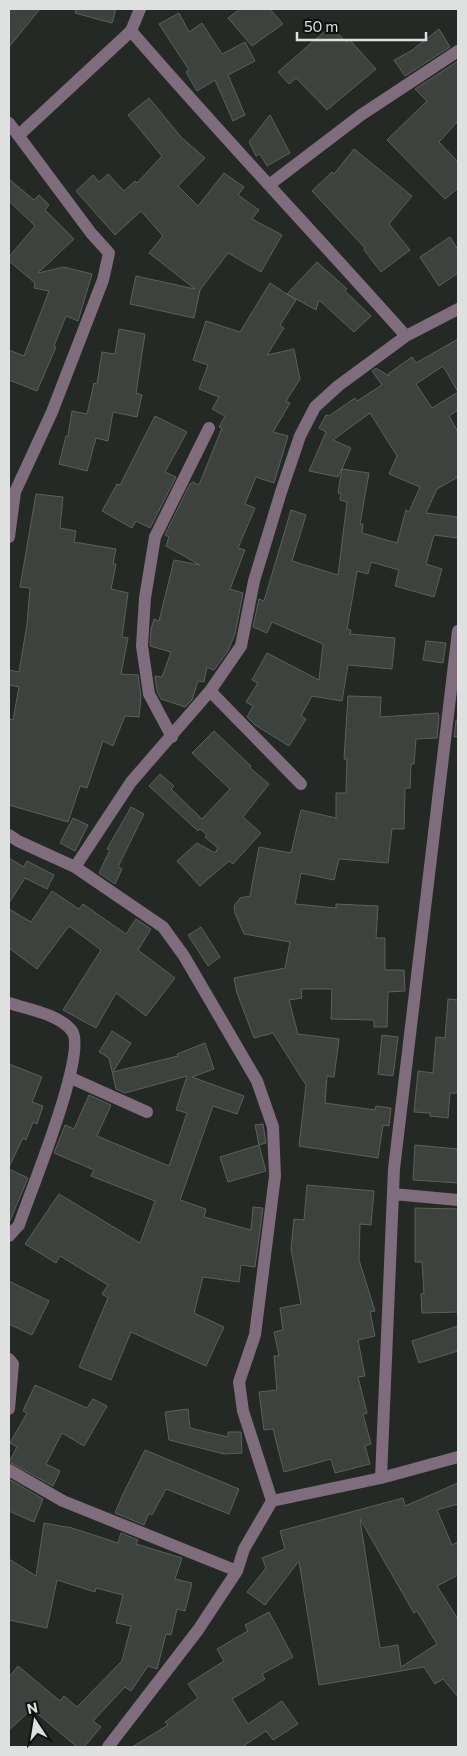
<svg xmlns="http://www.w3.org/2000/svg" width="467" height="1756" font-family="Commissioner,sans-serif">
<rect width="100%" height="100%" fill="#242925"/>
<!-- building -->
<path fill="#3d423e" stroke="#5a605c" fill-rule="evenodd" d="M9,9H40L9,47Z
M76,9H116L112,23L75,13Z
M240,9H270L283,24L252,46L228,18Z
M179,13L189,32L202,23L222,54L245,42L255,61L228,75L245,115L233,121L215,80L197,91L186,72L189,70L159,24Z
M331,26L346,42L349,39L376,69L327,110L296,78L289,84L278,72Z
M439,29L450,47L405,76L394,60L411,51Z
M458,61V121L439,142L458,162V188L445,199L387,140L427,101L415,89Z
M149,98L181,137L205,158L178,186L198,206L224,173L244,187L238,195L259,210L252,219L282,235L261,272L228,253L200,290L194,318L130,304L136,276L195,289L149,253L163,236L141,211L115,235L76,191L93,175L99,182L108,174L124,191L135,181L137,183L162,156L128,115Z
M270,115L290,153L267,166L260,154L256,156L249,142Z
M354,149L412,196L389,224L410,250L381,272L364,250L365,248L312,191L332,172L334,174Z
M9,179L34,200L39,195L49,205L45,210L74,239L38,273L64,267L92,274L78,321L66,316L54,346L56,347L37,391L9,380V350L24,356L49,291L34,288L35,283L9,261V257L35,226L9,201Z
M450,237L458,250V273L439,286L420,257Z
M317,262L347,289L345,291L371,316L354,332L319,300L316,310L287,294Z
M270,283L296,300L280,325L284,328L267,355L294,349L300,379L286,401L290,403L273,432L288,436L274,483L256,477L245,504L255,508L238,548L245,550L230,589L243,593L235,634L228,651L214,670L207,667L204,682L198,681L192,700L185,707L161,699L157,691L155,676L162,677L171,652L150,646L151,629L154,619L159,621L174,560L200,565L166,546L169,537L165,535L190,484L193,482L199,485L222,428L219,427L225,416L212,409L219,397L199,389L208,365L193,360L206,321L240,332Z
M119,329L145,334L136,393L142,395L137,417L113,412L108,441L96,438L87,471L59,464L66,436H68L72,411L87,414L94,383L97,384L102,352L115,354Z
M458,339V410L449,416L458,432V477L437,489L426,513L458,517V538L434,535L426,564L442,569L434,597L395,586L399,570L371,562L368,574L357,571L347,629L351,630L350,634L395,638L392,669L348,665L342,701L312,696L301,716L306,719L289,746L255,725L247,717L253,706L246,702L258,683L252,680L267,653L319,680L323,644L272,622L267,633L253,627L259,599L264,601L291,510L306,515L292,561L338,575L347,502L340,500L341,494L338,493L342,469L338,477L309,471L326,432L319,428L326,415L329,416L355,398L357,401L382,385L372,371L376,368L389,376L388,374L412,357L416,363ZM443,366L458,392L432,408L416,384ZM370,413L397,456L389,474L420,487L409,512L406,510L397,543L362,533L363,524H360L369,473L342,469L351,448L333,440Z
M155,416L187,432L165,472L176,477L150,528L136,521L132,528L102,511L117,484L120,485Z
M36,494L63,497L60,528L76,531L74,542L116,549L113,564H116L111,589L128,593L122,637L128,638L121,674L138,675L141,696L139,717L125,716L113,746L103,741L87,788L80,786L68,822L9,805V727L10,719L13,720L19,687L9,685V670L19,672L27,624L30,588L20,587Z
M426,641L446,643L443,663L423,660Z
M348,696L381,697L380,717L438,713L439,718L437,738L416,739L414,764H411L410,788H405L404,829H392L388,863L339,859L334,880L301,873L295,904L336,908V904L378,906L376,938H385V970H404L405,991L388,992L387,1027H374V1020L331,1019L332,989H301L302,998L289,1000L298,1034L339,1039L334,1077L327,1076L325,1103L375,1110L376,1106L391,1108L389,1126L383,1125L378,1158L299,1146L306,1085L273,1033L254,1038L237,993L234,978L285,968L290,942L244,934L235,913L234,906L240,898L250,896L259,847L291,853L301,810L336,818V793H346L347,759H344Z
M456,720H458V736L454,737Z
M214,731L251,766L250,768L269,784L243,817L261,833L233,864L229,861L200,886L177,861L197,843L215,853L218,848L205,837L207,835L200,829L198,831L149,786L160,774L174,786L171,789L202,819L230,789L192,753Z
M131,807L144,814L118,867L122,869L115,884L99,873L110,850L107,849Z
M73,818L88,825L75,851L60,843Z
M9,858L24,867L27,861L54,875L47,889L25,878L9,903Z
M52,891L79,909L83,904L126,934L136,919L151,929L138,950L175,978L146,1016L116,993L96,1028L63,1010L101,950L69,926L37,969L9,948V909L31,922Z
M201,927L220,957L208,966L188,935Z
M448,999L458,1000V1093H450L448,1118L430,1116V1113L414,1112L418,1071L433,1073L436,1037L445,1038Z
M112,1031L131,1043L113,1072L178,1056L177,1054L205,1043L214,1069L192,1077L244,1096L237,1114L213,1106L180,1200L206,1209L204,1217L251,1230L253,1207L263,1208L255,1267L241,1265L239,1282L203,1277L194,1313L224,1327L206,1366L131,1332L111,1380L79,1367L108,1298L102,1294L108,1285L60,1256L56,1263L25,1244L59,1194L140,1243L155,1201L91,1176L94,1170L54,1153L65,1125L74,1129L89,1095L111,1105L97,1136L169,1166L187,1113L176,1110L187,1076L125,1093L116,1089L109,1058L99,1052Z
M382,1035L398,1037L393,1076L378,1074Z
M9,1064L42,1077L32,1102L43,1106L37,1124L33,1122L26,1140L23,1138L9,1167Z
M263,1124L266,1143L259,1145L255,1125Z
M259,1145L266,1171L228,1182L220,1157Z
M415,1145L458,1149V1183L413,1180Z
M9,1169L28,1178L9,1223Z
M307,1185L374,1191L371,1225L360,1224L359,1260L375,1311L370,1312L375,1336L358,1340L365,1376L358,1377L367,1413L363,1414L371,1444L365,1446L370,1464L335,1473L331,1459L284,1472L273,1429L264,1430L259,1392L277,1390L274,1356H279L274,1332L283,1330L280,1308L301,1304L291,1249L294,1219L304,1220Z
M415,1208L458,1209V1312L422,1313L421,1294L424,1293L422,1262H415Z
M9,1281L49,1301L32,1335L9,1324Z
M458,1326V1351L419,1363L412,1341Z
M35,1385L87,1408L93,1399L107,1406L84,1446L62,1433L46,1464L60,1471L53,1486L9,1462L17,1447L10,1443L27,1413L23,1411Z
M188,1409L190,1428L228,1437V1432H241L242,1453L224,1454L169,1440L165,1412Z
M145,1450L239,1489L229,1514L166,1489L152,1515L149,1513L144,1525L115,1513L123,1494Z
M9,1479L43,1499L34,1522L9,1511Z
M458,1483V1504L437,1510L452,1545L458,1542V1575L437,1586L458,1619V1697L443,1679L435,1684L424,1667L319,1685L299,1561L265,1605L247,1592L266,1568L262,1558L285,1549L280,1531L403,1498L405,1506ZM360,1519L414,1613L417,1611L437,1644L401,1667L398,1645L380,1648Z
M44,1523L72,1528L118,1543L121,1533L138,1540L136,1544L182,1558L175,1579L192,1583L185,1611L177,1609L171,1635L166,1634L157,1669L148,1666L131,1691L125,1687L93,1721L101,1727L84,1747H77L32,1709L9,1730V1677L18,1666L60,1701L64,1696L77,1707L122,1661L131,1626L116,1623L123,1595L96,1588L95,1592L57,1580L47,1628L9,1620V1559L36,1576Z
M269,1612L293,1657L262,1674L265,1679L232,1699L248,1724L282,1701L298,1724L273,1740L266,1731L242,1747H132L168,1725L165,1722L198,1698L188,1684L224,1661L217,1649L248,1631L245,1625Z"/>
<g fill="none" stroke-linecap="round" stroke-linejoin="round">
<!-- minor -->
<path stroke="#7f6c7d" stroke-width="12" d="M131,31C221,135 315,234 406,336
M9,123L91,233L109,253L103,280L52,412L15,492L9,537
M19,135L131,31L140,9
M269,185L361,115L458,51
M210,691L301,784
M172,737L149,694L142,646L145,598L155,537L209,428
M9,835L18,841L75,867L163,927L184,956L257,1081L273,1127L275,1176L255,1335L239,1382L243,1411L272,1501L244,1549L237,1571L198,1630L108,1747
M75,867L131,782L210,691L241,646L254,581L281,492L300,436L315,407L338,386L406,336L458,309
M9,1003C27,1009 59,1014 72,1031C88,1053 29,1195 19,1225L9,1236
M71,1078L147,1112
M393,1194L458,1200
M9,1359L13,1364L9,1409
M9,1470L63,1501L237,1571
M381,1478L394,1169L458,631
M272,1501L381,1478L458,1457"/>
</g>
<!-- border -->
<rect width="467" height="1756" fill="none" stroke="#dee1df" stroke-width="20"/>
<!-- north arrow -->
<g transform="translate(35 1721) rotate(348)" stroke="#0f110f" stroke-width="4" paint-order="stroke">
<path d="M0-4L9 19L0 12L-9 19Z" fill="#dee1df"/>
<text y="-8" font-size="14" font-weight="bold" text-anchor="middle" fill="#dee1df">N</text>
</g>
<!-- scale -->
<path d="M297 32v8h129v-8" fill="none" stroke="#dee1df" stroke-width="2.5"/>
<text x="304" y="32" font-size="15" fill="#dee1df" stroke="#0f110f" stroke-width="4" paint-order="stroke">50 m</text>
</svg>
